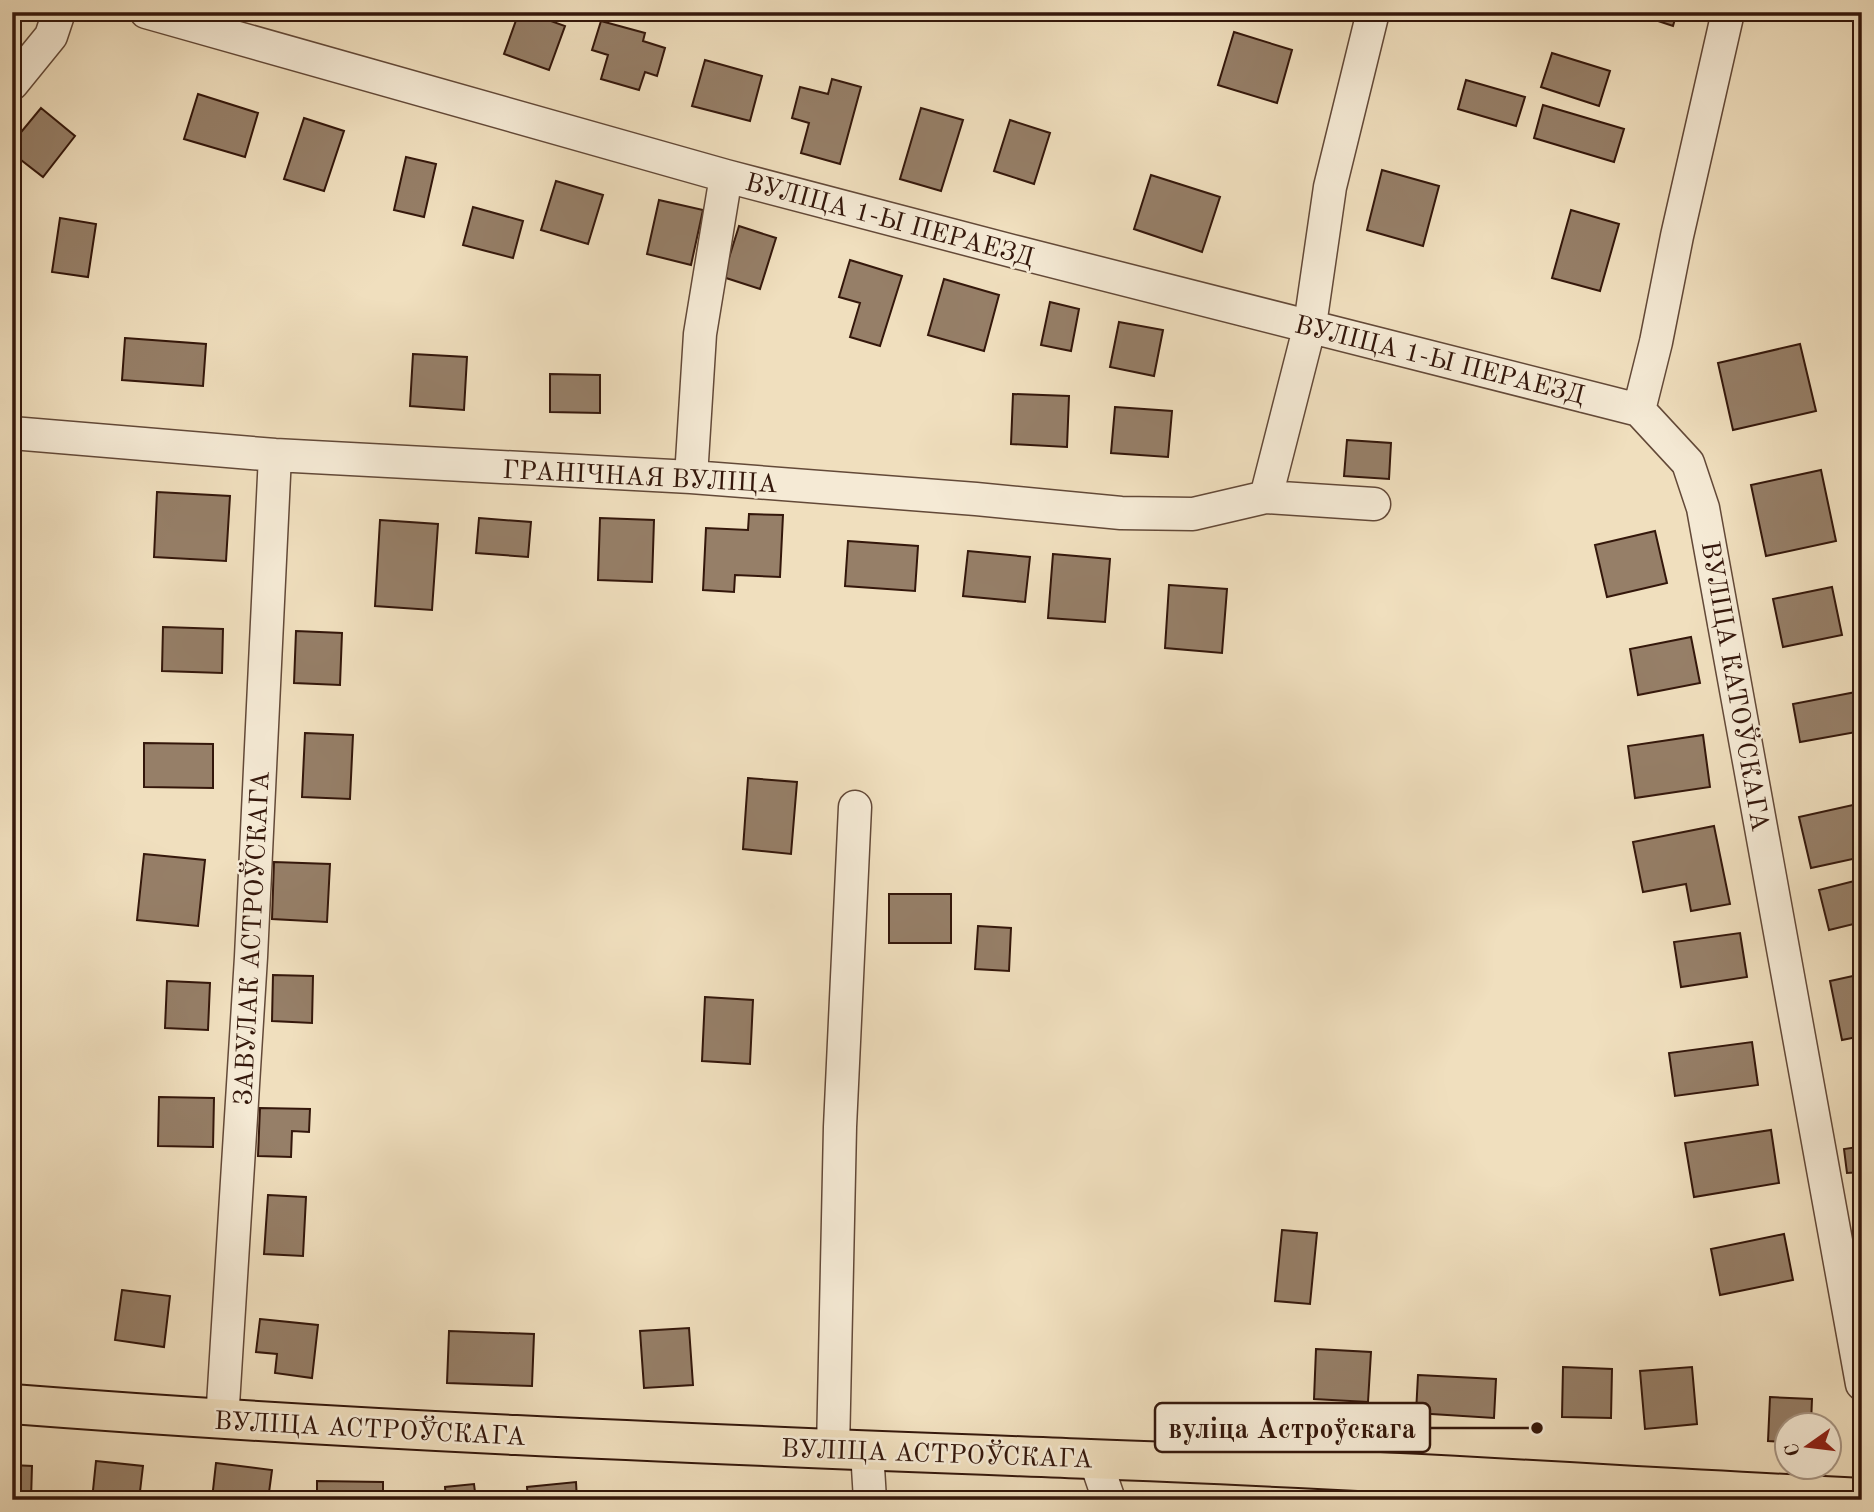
<svg xmlns="http://www.w3.org/2000/svg" width="1874" height="1512" font-family="'Old Standard TT',serif">
<rect width="100%" height="100%" fill="#f0dfbe"/>
<filter id="stains"><feTurbulence type="fractalNoise" baseFrequency=".00286" numOctaves="4"/><feColorMatrix values="0 0 0 0 .2 0 0 0 0 .09 0 0 0 0 .02 0 0 0 .5 -.17"/></filter>
<radialGradient id="worn" r=".72"><stop offset=".6" stop-color="#630" stop-opacity="0"/><stop offset="1" stop-color="#630" stop-opacity=".3"/></radialGradient>
<!-- building -->
<path fill="#967f68" stroke="#34170b" stroke-width="2" d="M519,12H526L565,26L549,70L504,54Z
M1631,12H1677L1673,26Z
M601,21L645,33L643,41L665,48L657,76L645,72L639,90L601,79L608,55L592,50Z
M1234,32L1292,50L1277,103L1218,85Z
M1552,53L1610,71L1599,106L1541,87Z
M705,60L762,76L750,121L692,106Z
M832,79L861,87L840,164L801,153L809,123L792,118L800,87L828,94Z
M1466,80L1525,97L1516,126L1458,109Z
M198,94L258,113L245,157L184,139Z
M1543,105L1624,129L1614,162L1534,138Z
M41,108L75,136L43,177L12,153V143Z
M921,108L963,120L941,191L900,179Z
M304,118L344,131L324,191L284,179Z
M1010,120L1050,133L1034,184L994,171Z
M406,157L436,164L424,217L394,210Z
M1382,170L1439,186L1423,246L1367,230Z
M1151,175L1220,197L1202,252L1134,229Z
M556,181L603,195L588,244L541,230Z
M659,200L703,210L691,265L647,254Z
M473,207L523,221L513,258L463,245Z
M1571,210L1619,224L1600,291L1552,278Z
M60,218L96,224L88,277L52,272Z
M739,226L776,238L760,289L723,277Z
M850,260L902,276L880,346L850,337L860,303L839,297Z
M944,279L999,295L984,351L928,335Z
M1050,302L1079,309L1071,351L1041,345Z
M1119,322L1163,330L1154,376L1110,367Z
M125,338L206,344L203,386L122,380Z
M1800,344L1816,411L1733,430L1718,363Z
M413,354L467,357L464,410L410,406Z
M550,374L600,375V413L550,412Z
M1013,394L1069,396L1067,447L1011,444Z
M1115,407L1172,411L1168,457L1111,453Z
M1347,440L1391,443L1389,479L1344,476Z
M1821,470L1836,541L1766,556L1751,485Z
M157,492L230,496L226,561L154,557Z
M749,514L783,515L780,577L735,575L734,592L703,590L706,528L748,530Z
M479,518L531,522L528,557L476,553Z
M600,518L654,520L652,582L598,580Z
M380,520L438,524L432,610L375,606Z
M1655,531L1667,583L1607,597L1595,545Z
M848,541L918,546L915,591L845,586Z
M968,551L1030,557L1025,602L963,596Z
M1053,554L1110,559L1105,622L1048,618Z
M1169,585L1227,589L1222,653L1165,648Z
M1832,587L1842,635L1783,647L1773,599Z
M163,627L223,629L222,673L162,671Z
M296,631L342,633L340,685L294,683Z
M1691,637L1700,683L1638,695L1630,649Z
M1861,691L1862,731L1800,742L1793,704Z
M305,733L353,735L350,799L302,797Z
M1703,735L1710,787L1635,798L1628,746Z
M144,743L213,744V788L144,787Z
M748,778L797,782L791,854L743,849Z
M1862,803V857L1811,868L1799,817Z
M1714,826L1730,904L1691,911L1686,884L1643,892L1633,842Z
M144,854L205,860L198,926L137,920Z
M274,862L330,864L327,922L272,919Z
M1862,879V922L1829,930L1819,890Z
M889,894H951V943H889Z
M978,926L1011,928L1009,971L975,969Z
M1740,933L1747,977L1681,987L1674,942Z
M1862,974V1036L1842,1040L1830,981Z
M273,975L313,976L312,1023L272,1021Z
M167,981L210,983L208,1030L165,1028Z
M705,997L753,1000L750,1064L702,1061Z
M1752,1042L1758,1085L1675,1096L1669,1053Z
M159,1097L214,1098L213,1147L158,1146Z
M260,1108L310,1109L309,1132L292,1131L291,1157L258,1156Z
M1856,1129H1862V1172L1847,1173L1844,1149L1858,1147Z
M1771,1130L1779,1183L1694,1197L1685,1143Z
M268,1195L306,1197L303,1256L264,1254Z
M1282,1230L1317,1233L1310,1304L1275,1301Z
M1784,1234L1793,1280L1720,1295L1711,1249Z
M122,1290L170,1296L164,1347L115,1340Z
M260,1319L318,1325L312,1378L275,1373L277,1354L256,1352Z
M689,1328L693,1385L644,1388L640,1331Z
M449,1331L534,1334L532,1386L447,1383Z
M1316,1349L1371,1352L1368,1402L1314,1399Z
M1563,1367L1612,1369L1611,1418L1562,1417Z
M1692,1367L1697,1424L1645,1429L1640,1371Z
M1418,1375L1496,1379L1494,1418L1416,1413Z
M1770,1397L1812,1399L1811,1424H1786V1442L1768,1441Z
M96,1461L143,1466L139,1500H92Z
M216,1463L272,1470L268,1500L212,1499Z
M12,1465L32,1466L31,1500H12Z
M317,1481L383,1482V1500H317Z
M576,1482L577,1500H528L527,1487Z
M474,1484L476,1500H446L445,1487Z"/>
<g fill="none" stroke-linecap="round" stroke-linejoin="round">
<!-- minor casing -->
<g stroke="#634938" stroke-width="35">
<path id="minor" d="M146,12L726,176L1016,252L1639,410
M1728,12L1677,236L1656,342L1639,410L1688,463L1703,508L1862,1384
M12,84L51,36L59,12
M12,433L275,455L691,477L976,499L1121,513L1193,514L1266,497L1374,504
M691,477L700,334L726,176
M1266,497L1310,325L1330,187L1373,12
M222,1421L251,957L275,455
M833,1450L840,1127L855,807
M867,1451L870,1500
M1095,1459L1109,1500"/>
</g>
<!-- major casing -->
<g stroke="#34170b" stroke-width="42">
<path id="major" d="M12,1404C371,1432 731,1445 1090,1459C1348,1468 1605,1485 1862,1498"/>
</g>
<!-- minor -->
<use href="#minor" stroke="#f5ead5" stroke-width="32"/>
<!-- major -->
<use href="#major" stroke="#f0dfbe" stroke-width="38"/>
</g>
<g text-anchor="middle" stroke-width="5" stroke-linejoin="round" paint-order="stroke">
<!-- street labels -->
<g font-size="26" fill="#34170b" stroke="#f5ead5">
<text transform="translate(890 219) rotate(15)" y="9">ВУЛІЦА 1-Ы ПЕРАЕЗД</text>
<text transform="translate(1440 359) rotate(14)" y="9">ВУЛІЦА 1-Ы ПЕРАЕЗД</text>
<text transform="translate(640 476) rotate(3)" y="9">ГРАНІЧНАЯ ВУЛІЦА</text>
<text transform="translate(1736 686) rotate(80)" y="9">ВУЛІЦА КАТОЎСКАГА</text>
<text transform="translate(251 938) rotate(-87)" y="9">ЗАВУЛАК АСТРОЎСКАГА</text>
<text transform="translate(370 1428) rotate(3)" y="9">ВУЛІЦА АСТРОЎСКАГА</text>
<text transform="translate(937 1453) rotate(2)" y="9">ВУЛІЦА АСТРОЎСКАГА</text>
</g>
</g>
<!-- callouts -->
<path fill="none" stroke="#34170b" stroke-width="2.5" d="M1537 1428L1430 1428"/>
<circle fill="#34170b" stroke="#f5ead5" stroke-width="2.5" cx="1537" cy="1428" r="7"/>
<rect fill="#f5ead5" stroke="#34170b" stroke-width="2.5" x="1155" y="1403" width="275" height="49" rx="7"/>
<g font-size="28" text-anchor="middle" font-weight="bold" fill="#34170b">
<text x="1292" y="1438">вуліца Астроўскага</text>
</g>
<!-- margin -->
<rect width="1874" height="1512" fill="none" stroke="#f0dfbe" stroke-width="42"/>
<rect x="14" y="14" width="1846" height="1484" fill="none" stroke="#34170b" stroke-width="3.5"/>
<rect x="21" y="21" width="1832" height="1470" fill="none" stroke="#34170b" stroke-width="2"/>
<!-- north arrow -->
<g transform="translate(1808 1446) rotate(256)"><circle r="33" fill="#f5ead5" stroke="#a89684" stroke-width="2"/>
<path d="M0-5L12 26L0 18L-12 26Z" fill="#8f2418"/>
<text y="-10" font-size="19" font-weight="bold" text-anchor="middle" fill="#34170b">С</text>
</g>
<rect width="100%" height="100%" filter="url(#stains)"/>
<rect width="100%" height="100%" fill="url(#worn)"/>
</svg>
